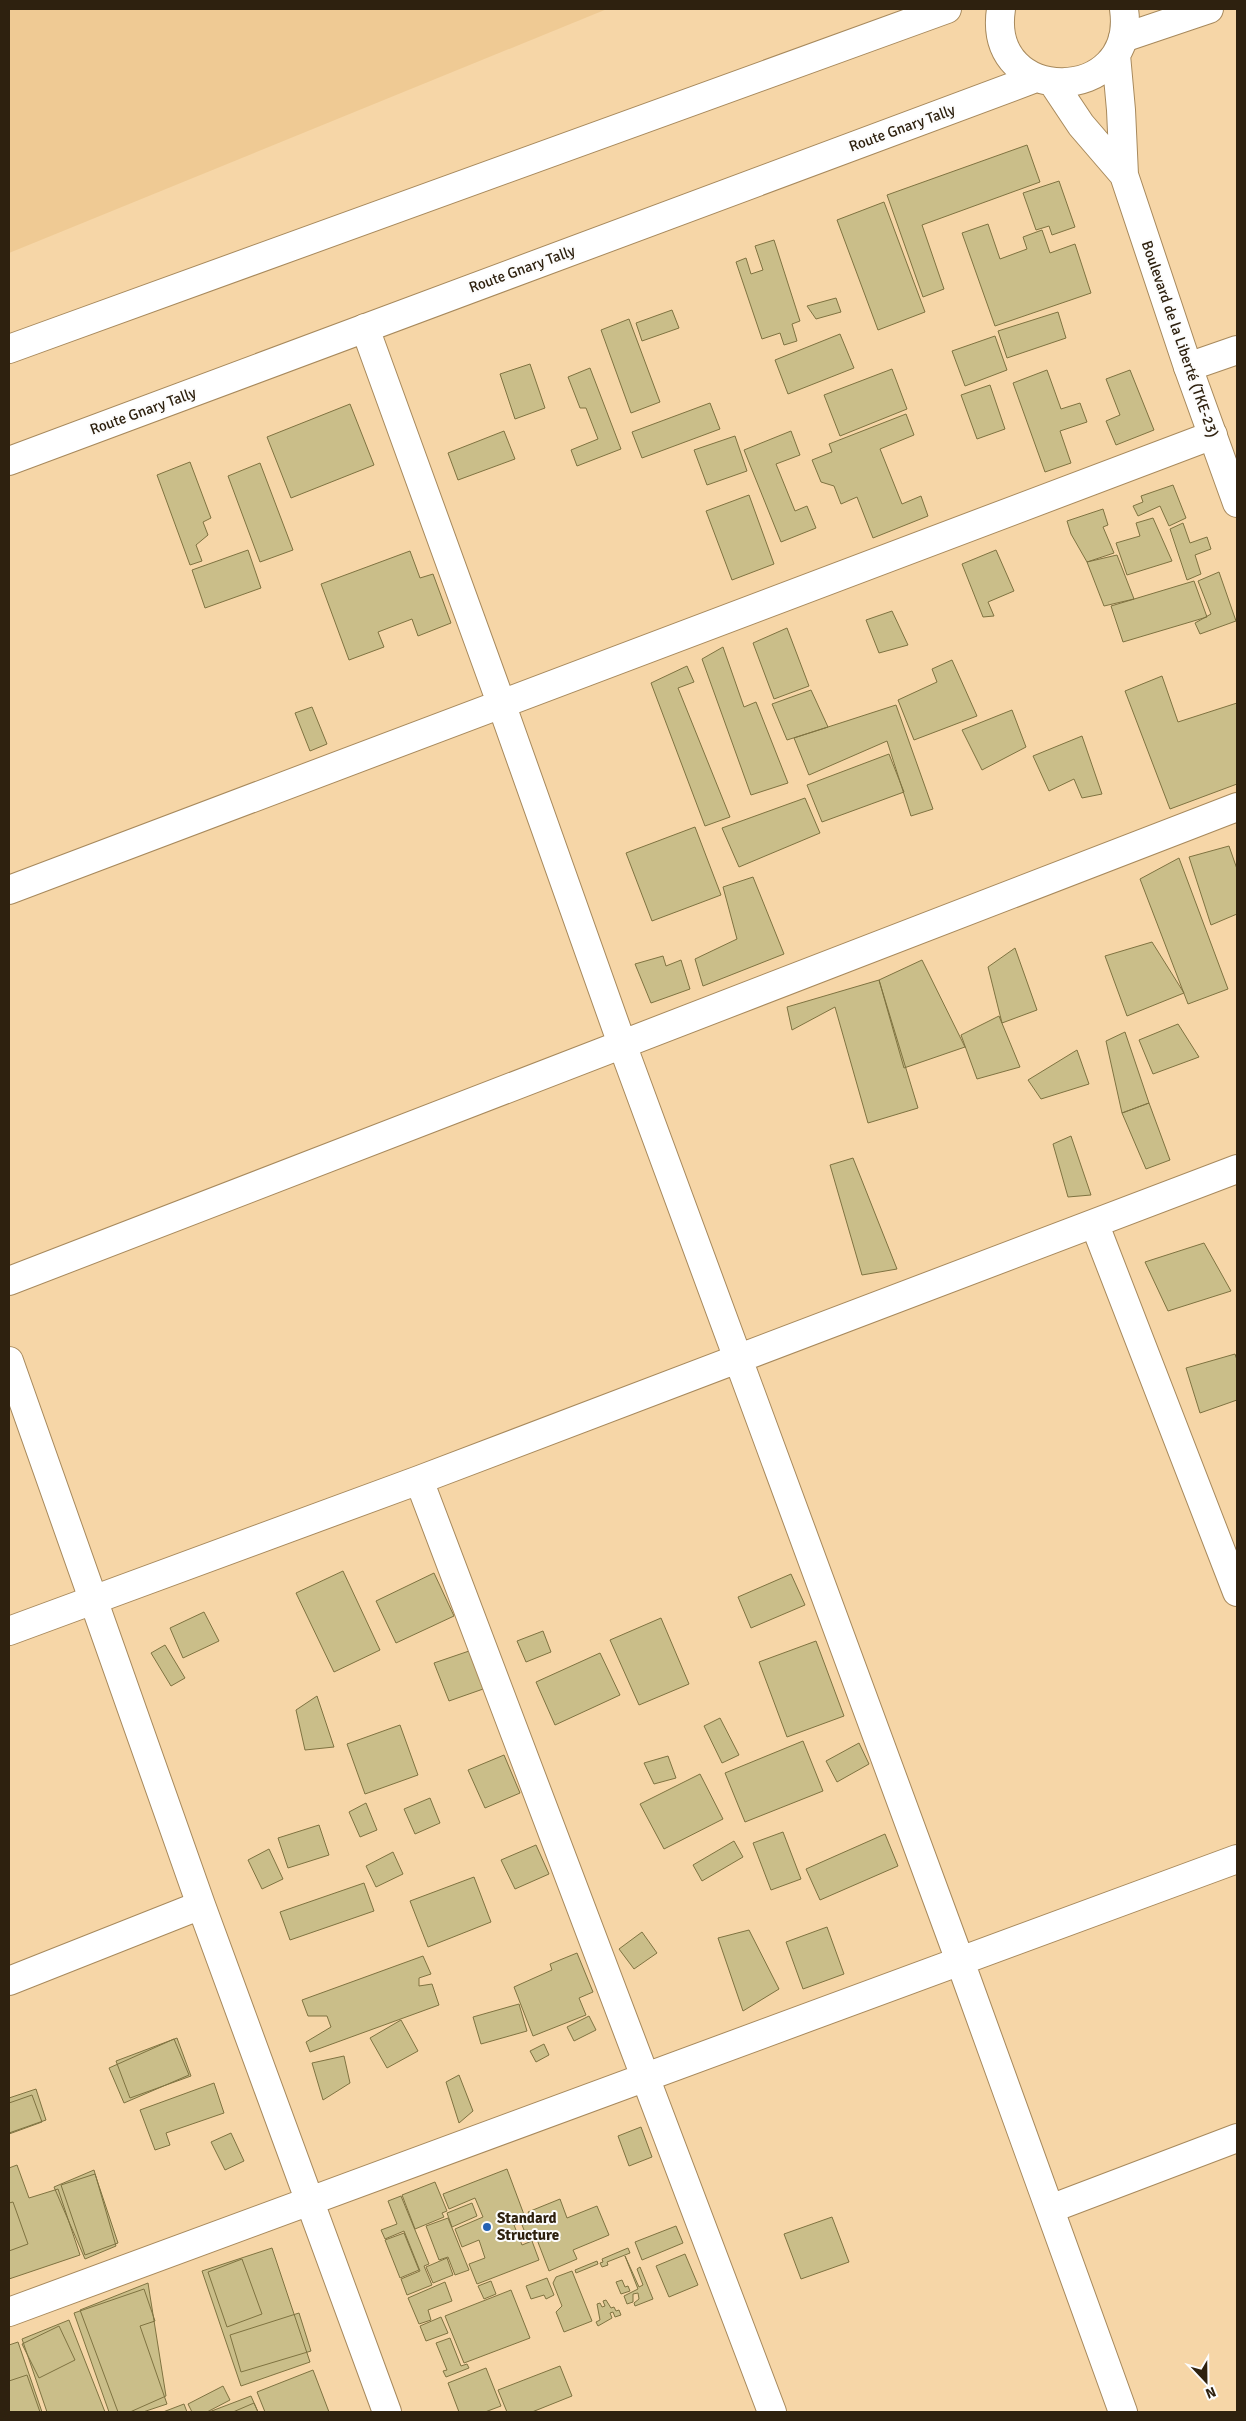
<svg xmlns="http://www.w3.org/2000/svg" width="1246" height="2421" font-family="Signika,sans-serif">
<rect width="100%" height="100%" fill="#f6d6a7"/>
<!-- built -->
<path fill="#efca94" d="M9,9H607L9,253Z"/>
<!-- building -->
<path fill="#cabe89" stroke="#7f7341" d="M1027,145L1040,182L922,225L944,289L923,297L887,195Z
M1059,181L1075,227L1052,235L1049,226L1036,230L1023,193Z
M884,202L925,312L878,330L837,220Z
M988,224L1000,259L1027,249L1023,237L1042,230L1050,253L1075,244L1091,293L995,326L962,233Z
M774,240L800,321L792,324L797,341L784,345L780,333L762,339L736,262L746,258L751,274L763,270L755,246Z
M836,298L841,312L816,319L807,306Z
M672,310L679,328L642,341L636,323Z
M1058,312L1066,338L1007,358L998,331Z
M629,319L660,402L631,413L601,330Z
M840,334L854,368L788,394L775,360Z
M995,336L1007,370L965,386L952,351Z
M530,364L545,408L515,419L500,374Z
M590,368L621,449L577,466L571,450L598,439L586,408H580L568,377Z
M892,369L907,409L840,436L824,395Z
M1047,370L1061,409L1080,403L1087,422L1060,431L1071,463L1045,472L1013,383Z
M1130,370L1154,430L1116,445L1106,421L1120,415L1106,379Z
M990,385L1005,429L977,439L961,395Z
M710,403L720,429L642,458L632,432Z
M350,404L374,465L291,498L267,437Z
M906,414L914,435L880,449L902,504L921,496L928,516L873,538L857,497L841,504L834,486L821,482L812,460L832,452L829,444Z
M504,431L515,459L458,480L448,453Z
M791,431L800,455L776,464L795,511L807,506L816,528L781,542L744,450Z
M735,436L747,471L707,485L694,450Z
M190,462L211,518L203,522L208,535L196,545L202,561L190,565L157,475Z
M260,463L293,550L260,562L228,476Z
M1173,485L1186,518L1169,526L1160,506L1138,516L1133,506L1143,502L1141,496Z
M749,495L774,564L732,580L706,511Z
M1103,509L1108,525L1103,527L1114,553L1087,562L1071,534L1067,521Z
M1153,518L1172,561L1127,575L1116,543L1140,536L1136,523Z
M1183,523L1190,543L1207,537L1211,549L1195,555L1201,574L1187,580L1170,529Z
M248,550L261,588L205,608L192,570Z
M996,550L1014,591L988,602L994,616L983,617L962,564Z
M410,551L420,578L433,574L451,623L418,636L412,619L378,632L384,647L349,660L321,584Z
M1117,555L1134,599L1104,606L1087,562Z
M1219,572L1236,621L1200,634L1195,623L1211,614L1198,581Z
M1194,581L1207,617L1123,642L1111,606Z
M892,611L908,645L879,653L866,620Z
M787,628L809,686L774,699L753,643Z
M723,647L744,707L756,702L788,783L751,795L702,659Z
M952,660L977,716L914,740L898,700L937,682L932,669Z
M687,666L694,682L678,688L730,817L705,826L651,683Z
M1162,676L1178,722L1237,703V784L1170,809L1125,691Z
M811,690L828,727L787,740L772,704Z
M896,705L933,809L911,816L887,741L809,775L794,738Z
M312,707L327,744L310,751L295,713Z
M1012,710L1026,747L982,770L962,730Z
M1082,736L1102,794L1082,798L1074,779L1049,791L1033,756Z
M889,754L904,792L822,822L807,785Z
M805,798L820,833L739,867L722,828Z
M695,827L721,895L652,921L626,853Z
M1229,846L1237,869V914L1211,925L1189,857Z
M1179,858L1228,989L1188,1004L1140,879Z
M753,877L784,954L703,986L695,959L737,939L723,887Z
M1152,942L1184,993L1127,1016L1105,956Z
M1015,948L1037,1010L1002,1023L988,967Z
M663,956L666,966L681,960L690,989L651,1003L635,964Z
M922,960L965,1047L904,1068L879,980Z
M879,980L918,1108L868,1123L835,1007L792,1030L787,1007Z
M999,1016L1020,1067L977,1079L961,1035Z
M1178,1024L1199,1057L1153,1074L1139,1040Z
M1125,1032L1149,1103L1122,1113L1106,1041Z
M1077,1050L1089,1084L1041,1099L1028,1080Z
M1149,1103L1170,1160L1146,1169L1122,1113Z
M1071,1136L1091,1195L1068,1197L1053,1144Z
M853,1158L897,1269L862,1275L830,1165Z
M1204,1243L1231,1291L1168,1311L1145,1262Z
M1235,1354L1237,1360V1400L1200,1413L1186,1368Z
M343,1571L380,1650L334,1672L296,1593Z
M434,1573L454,1616L396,1643L376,1601Z
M791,1574L805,1605L751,1628L738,1597Z
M204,1612L219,1641L183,1658L170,1628Z
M661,1618L689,1684L639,1705L610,1640Z
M543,1631L551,1652L526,1662L517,1641Z
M816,1641L844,1716L787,1737L759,1662Z
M165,1645L185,1678L171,1686L151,1653Z
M472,1650L486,1688L449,1701L434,1663Z
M600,1653L620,1695L555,1725L536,1682Z
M317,1696L334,1747L305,1750L296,1710Z
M720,1718L739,1755L722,1763L704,1726Z
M400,1725L418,1775L365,1794L347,1744Z
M803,1741L823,1791L745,1822L725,1773Z
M859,1743L869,1764L837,1782L826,1761Z
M504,1755L520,1793L485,1808L468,1770Z
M668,1756L676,1778L654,1784L644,1763Z
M700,1774L723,1819L664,1849L640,1804Z
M430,1798L440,1823L415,1834L404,1809Z
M366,1803L377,1830L360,1837L349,1812Z
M319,1825L329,1855L288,1868L278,1838Z
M783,1832L801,1879L771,1890L753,1843Z
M885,1834L898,1866L820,1900L806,1869Z
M734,1841L743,1857L702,1881L693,1865Z
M536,1845L549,1874L515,1889L501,1860Z
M269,1849L283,1879L262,1889L248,1860Z
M393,1852L403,1874L376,1887L366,1866Z
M474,1877L491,1922L428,1947L410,1901Z
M364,1883L374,1911L290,1940L280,1912Z
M827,1927L844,1974L803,1989L786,1942Z
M749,1930L779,1989L743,2011L718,1938Z
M642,1932L657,1953L634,1969L619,1949Z
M577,1953L593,1992L579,1998L586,2015L533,2036L514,1987L552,1970L550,1964Z
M423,1956L431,1974L419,1978V1986L432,1984L439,2005L310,2052L306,2042L331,2027L327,2016H308L302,2000Z
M519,2004L527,2031L481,2044L473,2017Z
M589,2016L596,2030L574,2041L567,2027Z
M401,2020L418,2051L387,2068L370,2038Z
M177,2038L191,2076L130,2098L116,2061Z
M174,2039L189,2075L124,2103L109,2068Z
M544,2044L549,2055L536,2062L530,2051Z
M344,2056L350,2083L323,2100L312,2063Z
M459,2075L473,2111L459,2123L446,2082Z
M214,2083L224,2113L166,2133L170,2145L155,2150L140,2110Z
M36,2089L46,2120L9,2133V2098Z
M32,2095L42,2122L9,2134V2103Z
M641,2127L652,2157L629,2166L618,2136Z
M231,2133L244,2161L225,2170L211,2142Z
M17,2165L29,2198L58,2189L80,2255L9,2279V2168Z
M507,2169L526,2220L514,2225L522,2245L532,2241L539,2260L477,2284L469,2264L485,2258L479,2240L462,2247L455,2229L483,2217L475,2198L449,2209L443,2194Z
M94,2170L116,2246L85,2259L54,2187Z
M95,2174L118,2243L85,2255L61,2185Z
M435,2182L447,2211L442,2213L444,2217L415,2229L402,2195Z
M401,2196L429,2264L424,2266L432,2285L407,2295L401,2279L420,2271L404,2231L385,2239L381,2230L397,2224L388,2201Z
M560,2199L567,2218L597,2206L609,2235L573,2250L577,2259L549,2271L536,2237L528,2240L522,2225L532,2221L528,2212Z
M13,2202L28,2244L9,2251V2203Z
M472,2203L477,2216L452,2227L447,2213Z
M832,2217L849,2262L801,2279L784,2234Z
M448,2218L469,2270L455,2275L448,2257L439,2260L426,2226Z
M676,2226L683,2243L642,2260L635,2242Z
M404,2233L419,2270L400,2278L385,2240Z
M272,2248L310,2362L241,2386L202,2271Z
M628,2248L630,2253L607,2262L608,2265L602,2267L600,2263L603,2262L602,2259Z
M685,2254L698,2285L669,2297L656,2266Z
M625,2256L639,2287L643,2285L637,2269L640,2267L653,2299L635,2306L634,2303L639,2299L638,2293L633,2294V2302L627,2304L624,2296L638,2289Z
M447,2258L453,2275L433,2283L426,2267Z
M242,2259L262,2314L227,2327L208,2272Z
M597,2261L598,2264L576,2273L575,2270Z
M572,2271L592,2321L564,2332L556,2312L562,2306L553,2283L556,2277Z
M547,2278L554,2295L546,2299L544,2295L531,2299L526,2286Z
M622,2280L625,2287L628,2286L630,2291L621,2294L616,2282Z
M491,2281L496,2294L484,2299L478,2286Z
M445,2282L452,2301L428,2310L431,2320L419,2324L408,2298Z
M148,2283L166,2396L130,2412H118L80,2310Z
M144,2289L155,2321L140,2326L167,2404L143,2412H109L74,2313Z
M511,2290L530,2338L464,2363L445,2316Z
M606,2300L611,2308L614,2307L616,2311L619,2310L621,2315L615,2317L613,2312L610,2313L612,2318L598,2326L596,2322L600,2320L597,2304L600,2303L602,2307L605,2306L603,2301Z
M299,2313L311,2351L241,2372L230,2335Z
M441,2317L448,2333L426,2341L420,2326Z
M69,2320L105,2412H47L22,2339Z
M59,2326L75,2360L39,2378L22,2344Z
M450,2338L461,2366L467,2364L469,2368L446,2377L443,2371L447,2370L436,2343Z
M18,2342L42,2412H9V2345Z
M560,2366L572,2396L532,2412H507L498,2390Z
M486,2368L501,2406L485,2412H459L448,2383Z
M313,2370L329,2412H265L257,2392Z
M27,2375L40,2412H9V2381Z
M223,2386L230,2400L207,2412H192L188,2404Z
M251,2396L258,2412H209Z
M254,2403L258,2412H233Z
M184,2404L187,2412H163Z"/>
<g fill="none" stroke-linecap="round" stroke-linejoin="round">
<!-- minor casing -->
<g stroke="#a7895c" stroke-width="30">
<path id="minor" d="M1123,38L1209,9
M365,328L501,703L622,1044L960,1961L1123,2412
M1188,367L1237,350
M9,890L1213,435
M1095,1225L1237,1592
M9,1281L1237,807
M9,1361L201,1905L387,2412
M419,1480L772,2412
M9,1631L419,1480L1237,1169
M9,1981L201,1905
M1050,2209L1237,2138
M9,2312L1237,1859"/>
</g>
<!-- tertiary casing -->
<g stroke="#a7895c" stroke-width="30">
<path id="tertiary" d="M1001,9C986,107 1138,106 1124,9
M1116,55L1121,110L1124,175L1188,367L1237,503
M1053,83L1081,125L1124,175
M9,349L947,9
M9,461L1036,78"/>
</g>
<!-- minor -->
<use href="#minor" stroke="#fff" stroke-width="28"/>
<!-- tertiary -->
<use href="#tertiary" stroke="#fff" stroke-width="28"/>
</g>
<!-- markers -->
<circle fill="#2462b4" stroke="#fcfcfc" stroke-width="2" cx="487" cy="2227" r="5"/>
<g text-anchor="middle" stroke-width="4" stroke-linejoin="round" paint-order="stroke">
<!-- street labels -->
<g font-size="15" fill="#2e210f" stroke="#fcfcfc">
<text transform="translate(902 128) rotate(-20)" y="5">Route Gnary Tally</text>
<text transform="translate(522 269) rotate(-20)" y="5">Route Gnary Tally</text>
<text transform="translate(1180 339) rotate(71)" y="5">Boulevard de la Liberté (TKE-23)</text>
<text transform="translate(143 411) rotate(-20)" y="5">Route Gnary Tally</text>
</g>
<!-- poi labels -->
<g font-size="15" font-weight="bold" fill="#2e210f" stroke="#fcfcfc" text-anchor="start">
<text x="497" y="2223">Standard<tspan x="497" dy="17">Structure</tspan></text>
</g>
</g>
<!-- border -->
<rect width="1246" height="2421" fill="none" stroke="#2e210f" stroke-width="20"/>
<!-- north arrow -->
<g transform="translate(1206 2381) rotate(158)" stroke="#fcfcfc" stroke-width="4" paint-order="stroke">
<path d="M0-4L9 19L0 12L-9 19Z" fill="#2e210f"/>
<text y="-8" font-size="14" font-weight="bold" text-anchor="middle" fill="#2e210f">N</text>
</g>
</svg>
